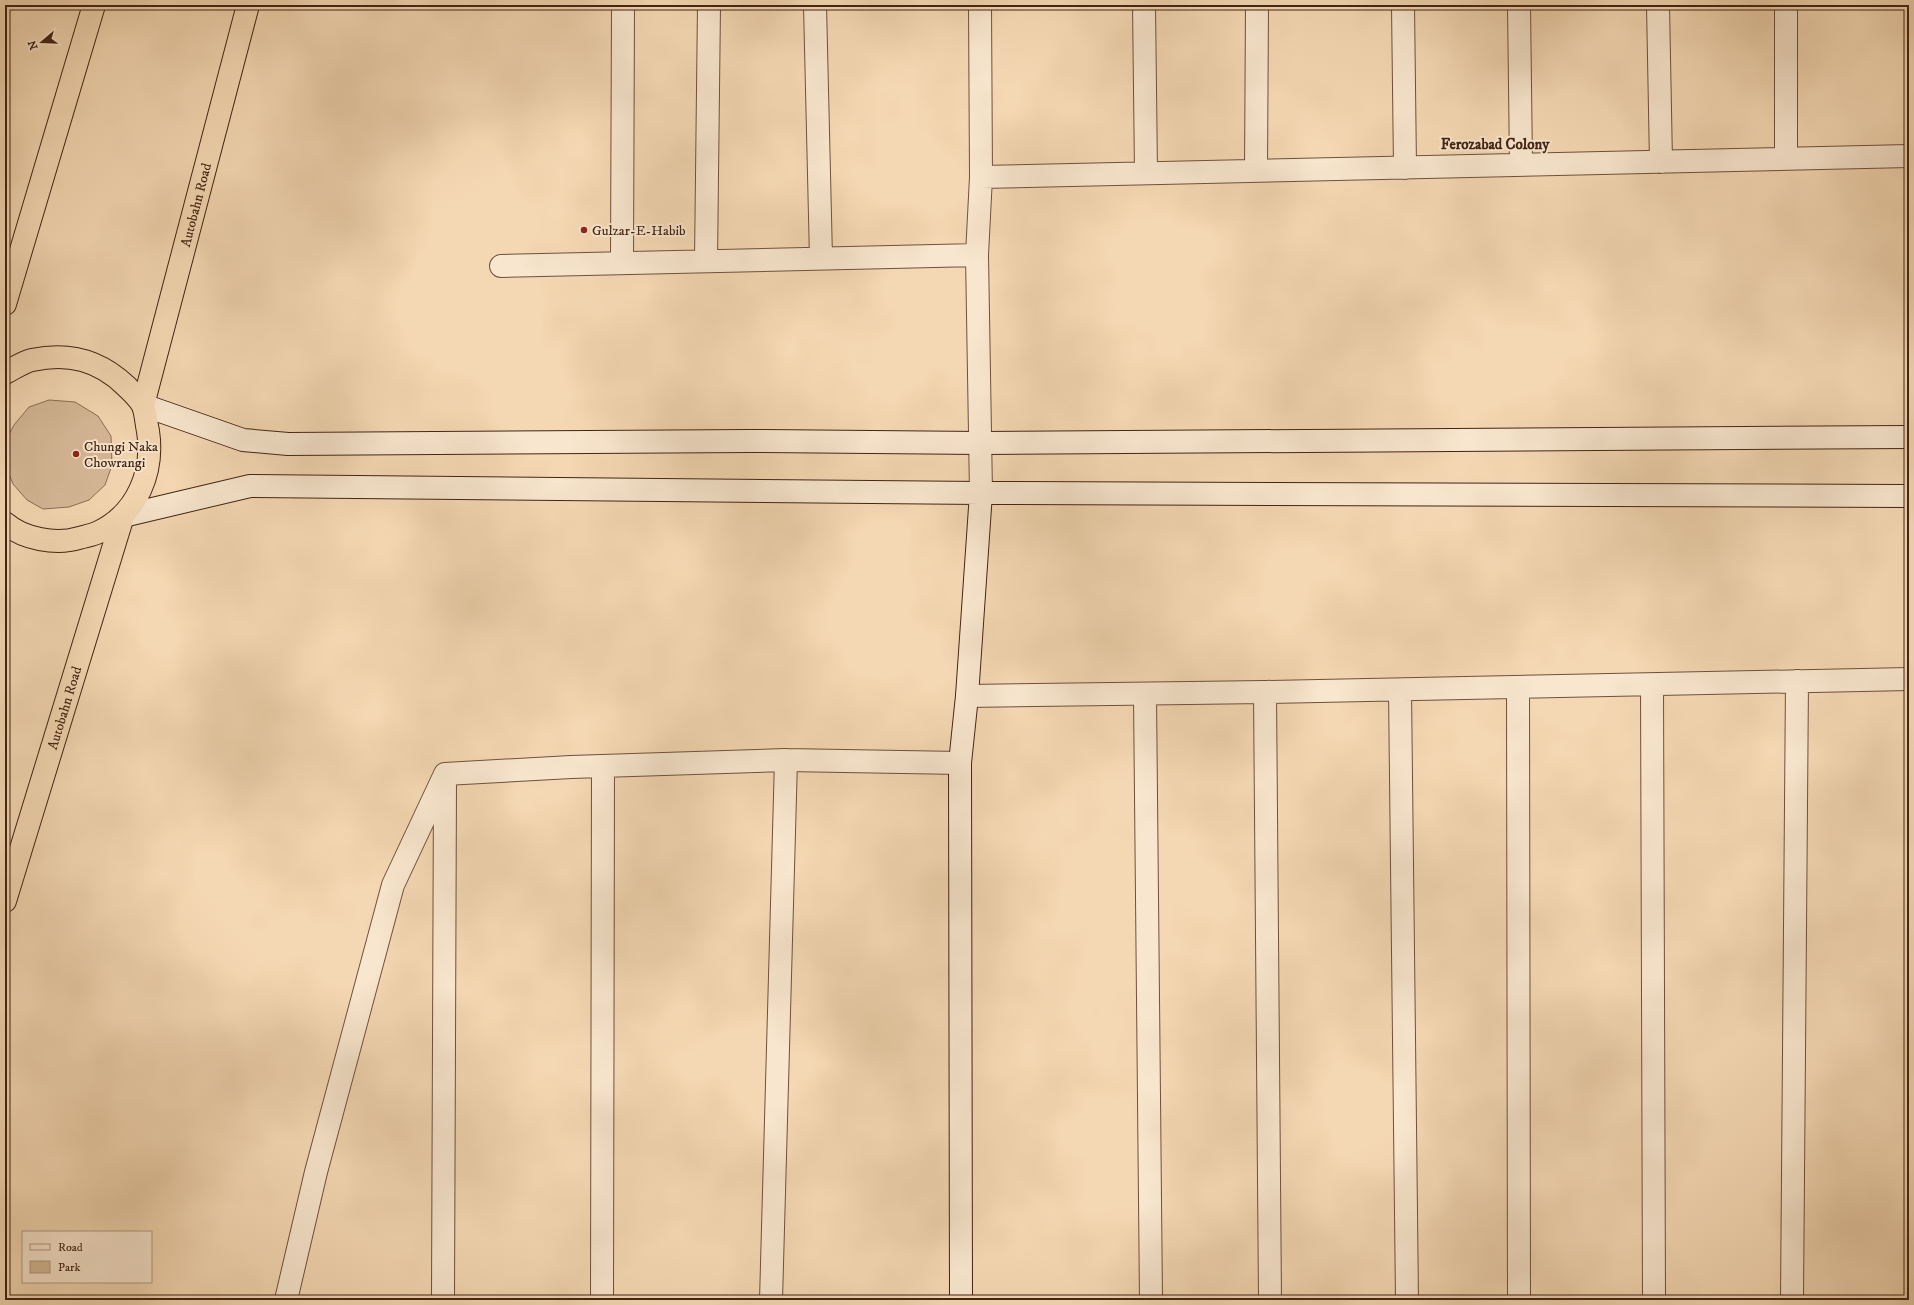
<svg xmlns="http://www.w3.org/2000/svg" width="1914" height="1305" font-family="'IM FELL DW Pica',serif">
<rect width="100%" height="100%" fill="#f4d8b3"/>
<filter id="stains"><feTurbulence type="fractalNoise" baseFrequency=".005" numOctaves="4"/><feColorMatrix values="0 0 0 0 .2 0 0 0 0 .09 0 0 0 0 .02 0 0 0 .5 -.17"/></filter>
<radialGradient id="worn" r=".72"><stop offset=".6" stop-color="#630" stop-opacity="0"/><stop offset="1" stop-color="#630" stop-opacity=".3"/></radialGradient>
<!-- green -->
<path fill="#d6b998" stroke="#8c6e56" d="M49,400L75,402L98,416L111,436L112,465L105,485L89,500L69,507L43,509L27,500L13,484L5,464V442L14,425L29,407Z"/>
<g fill="none" stroke-linecap="round" stroke-linejoin="round">
<!-- street casing -->
<g stroke="#6f513c" stroke-width="24">
<path id="street" d="M815,5L821,258
M980,5L981,177
M1144,5L1146,173
M1403,5L1405,168
M1519,5L1521,165
M1658,5L1661,162
M1786,5V158
M1256,171L1257,5
M706,261L709,5
M622,263L623,5
M501,266L977,255
M981,493L977,255L981,177L1909,156
M1652,685L1654,1300
M1518,687L1519,1300
M1400,690L1407,1300
M1265,692L1270,1300
M1145,695L1151,1300
M967,696L1265,692L1909,679
M286,1300L316,1172L393,885L445,774L571,767L786,760L960,763
M443,1300L445,781
M602,1300L603,766
M771,1300L786,760
M1792,1300L1797,681"/>
</g>
<!-- secondary casing -->
<g stroke="#432414" stroke-width="24">
<path id="secondary" d="M143,405L243,440L288,444L750,441L981,443L1909,437
M123,516L250,486L981,493L1909,496
M961,1300L960,763L967,696L981,493"/>
</g>
<!-- highway casing -->
<g stroke="#432414" stroke-width="24">
<g id="highway">
<path d="M5,304L94,5"/>
<path d="M5,373C13,369 23,362 32,360C69,352 99,360 126,386C132,392 138,397 142,404C146,411 146,423 148,431C154,471 138,513 99,532C93,535 86,536 79,538C56,545 23,539 5,523"/>
<path id="s1" d="M143,405L248,5"/>
<path id="s2" d="M5,901L123,516"/>
</g>
</g>
<!-- street -->
<use href="#street" stroke="#f8e6ce" stroke-width="22"/>
<!-- secondary -->
<use href="#secondary" stroke="#f8e6ce" stroke-width="22"/>
<!-- highway -->
<use href="#highway" stroke="#f4d8b3" stroke-width="22"/>
</g>
<!-- markers -->
<g fill="#8f2418" stroke="#f8e6ce" stroke-width="1.5">
<circle cx="584" cy="230" r="4"/>
<circle cx="76" cy="454" r="4"/>
</g>
<g text-anchor="middle" stroke-width="4" stroke-linejoin="round" paint-order="stroke">
<!-- street labels -->
<g font-size="14" fill="#432414" stroke="#f8e6ce">
<text dy="5" stroke="none"><textPath href="#s1" startOffset="207">Autobahn Road</textPath></text>
<text dy="5" stroke="none"><textPath href="#s2" startOffset="202">Autobahn Road</textPath></text>
</g>
<!-- poi labels -->
<g font-size="14" fill="#432414" stroke="#f8e6ce" text-anchor="start">
<text x="592" y="235">Gulzar-E-Habib</text>
<text x="84" y="451">Chungi Naka<tspan x="84" dy="16">Chowrangi</tspan></text>
</g>
<!-- neighbourhood labels -->
<g font-size="15" font-weight="bold" fill="#432414" stroke="#f8e6ce">
<text x="1495" y="149">Ferozabad Colony</text>
</g>
</g>
<!-- margin -->
<rect width="1914" height="1305" fill="none" stroke="#f4d8b3" stroke-width="20"/>
<rect x="6" y="6" width="1902" height="1293" fill="none" stroke="#432414" stroke-width="2"/>
<rect x="10" y="10" width="1894" height="1285" fill="none" stroke="#432414"/>
<!-- legend -->
<rect x="22" y="1231" width="130" height="52" fill="#f8e6ce" stroke="#b09884"/>
<rect x="30" y="1244" width="20" height="6" fill="#f8e6ce" stroke="#b09884"/>
<text x="58" y="1251" font-size="12" fill="#432414">Road</text>
<rect x="30" y="1261" width="20" height="12" fill="#d6b998" stroke="#b09884"/>
<text x="58" y="1271" font-size="12" fill="#432414">Park</text>
<!-- north arrow -->
<g transform="translate(42 42) rotate(251)" stroke="#f8e6ce" stroke-width="3" paint-order="stroke">
<path d="M0-3L7 15L0 10L-7 15Z" fill="#432414"/>
<text y="-6" font-size="11" font-weight="bold" text-anchor="middle" fill="#432414">N</text>
</g>
<rect width="100%" height="100%" filter="url(#stains)"/>
<rect width="100%" height="100%" fill="url(#worn)"/>
</svg>
